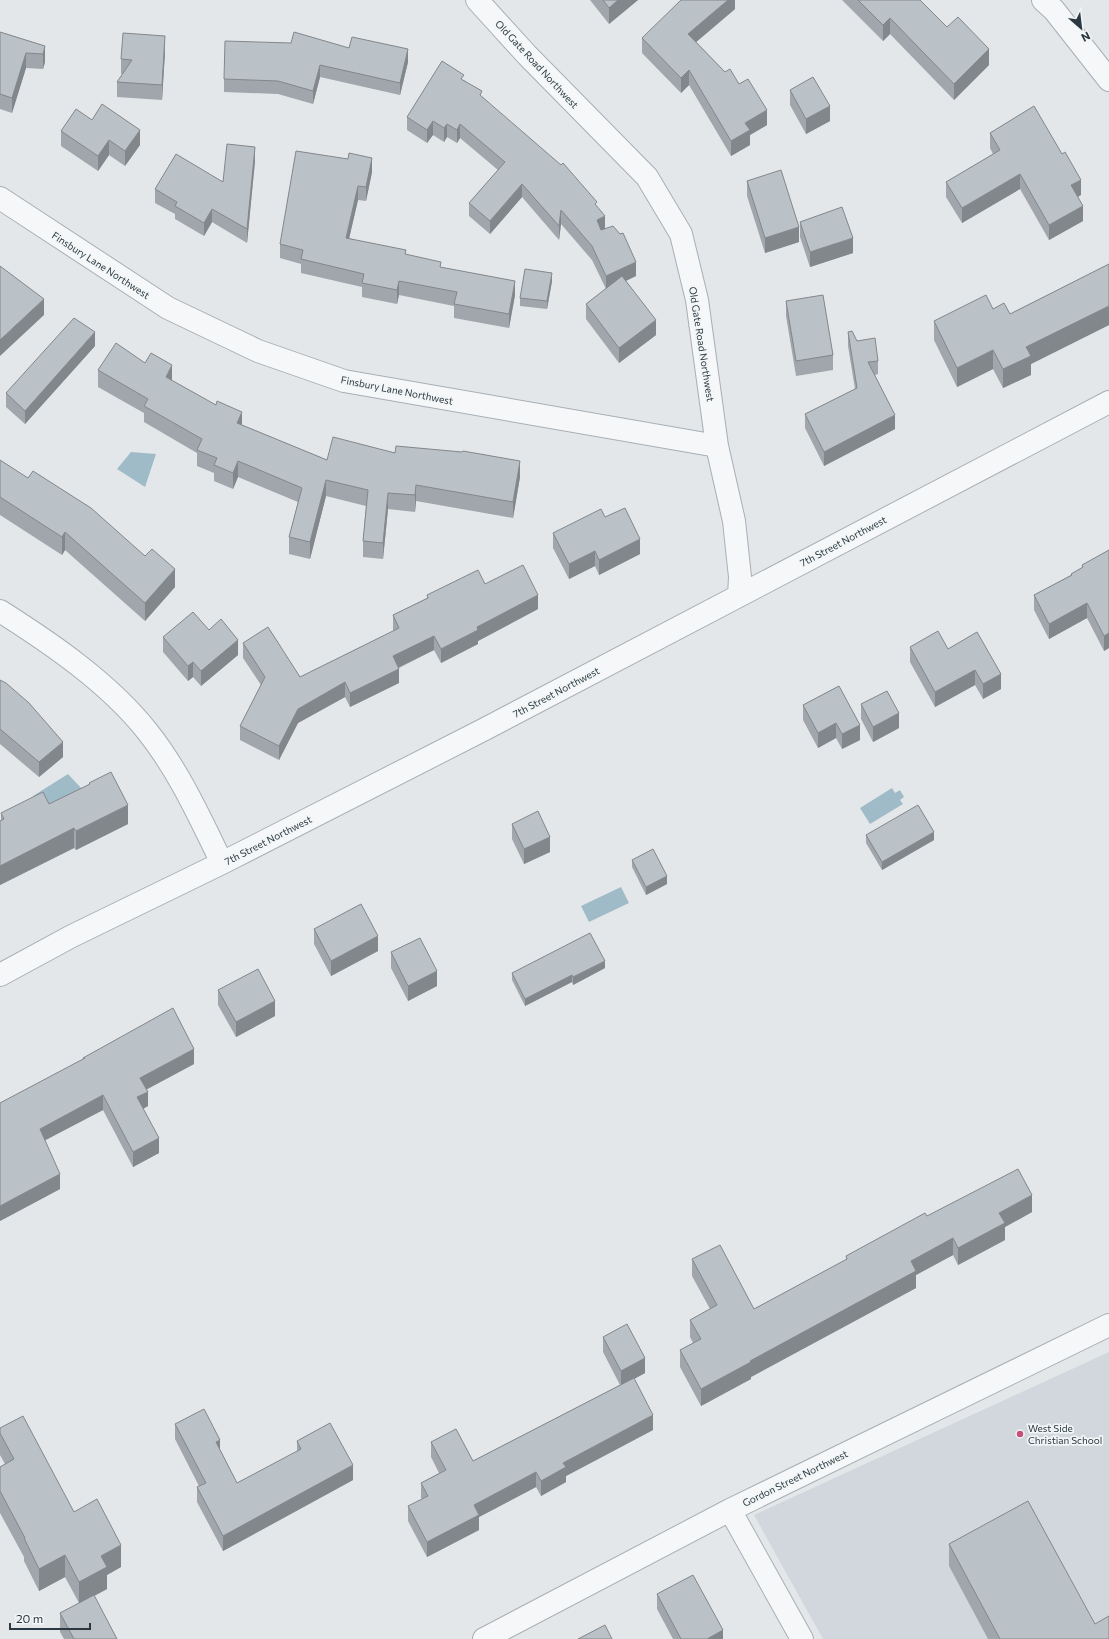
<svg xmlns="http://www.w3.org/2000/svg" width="1109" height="1639" font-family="Commissioner,sans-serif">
<rect width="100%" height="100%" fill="#e3e7ea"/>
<!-- built -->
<path fill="#d1d7dc" d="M1109,1352V1639H823L754,1515Z"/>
<!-- water -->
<path fill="#a0bbc8" d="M131,452L156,454L145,487L117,469Z
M68,774L82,789L46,808L33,796Z
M892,788L895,793L900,790L904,797L900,800L903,804L870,824L860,808Z
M621,887L629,903L589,922L581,906Z"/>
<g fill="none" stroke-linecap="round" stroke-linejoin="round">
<!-- minor casing -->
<g stroke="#a8afb4" stroke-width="24">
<path id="minor" d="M477,0L527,55L647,177L681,234L697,300L717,446L734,521L740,577L739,596
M1043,0L1054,10L1109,80
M0,198L168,308L258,351L344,381L717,446
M0,611C52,644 109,683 147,731C179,771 200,818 222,863
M0,975L72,936L222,863L483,730L1109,402
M730,1510L802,1639
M484,1639L730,1510L1109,1325"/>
</g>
<!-- minor -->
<use href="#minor" stroke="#f5f7f9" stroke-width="22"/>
</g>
<!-- wall -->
<path fill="#a0a6ab" d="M590,0H638L609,24Z
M735,0V9L696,42L725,72L739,84L767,125L750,135V145L731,156L689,85L681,93L642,53V38Z
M842,0H920L947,27L989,65L954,100L890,34L883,41Z
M0,32L45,46V62L43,69L26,68L12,113L0,109Z
M349,48L408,62L400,95L320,77L313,104L278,94L224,92V79Z
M165,52L162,100L117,97V82L123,74H121V59Z
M464,80L597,207L605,228L636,276L626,281L656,335L619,363L586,319V304L606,289L592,260L561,224L559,240L522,197L490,234L469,216V203L498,170L460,138L457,143L447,137L444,142L433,135L427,143L407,130V117Z
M790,90L830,121L806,134L790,105Z
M92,120L140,145L125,166L109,155L98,171L61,146V131Z
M990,133L1081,195L1078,197L1083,221L1049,240L1020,189L962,223L946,197V182L993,154L990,148Z
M255,161L247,243L212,222L204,236L175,219V214L155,203V189L223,182Z
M372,172L366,201L358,200L349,238L406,254L515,295L509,328L454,318V306L399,295L397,304L362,297V287L301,273V264L280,258V244Z
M747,181L799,242L765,253L747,196Z
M800,222L853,253L810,267L800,237Z
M1109,264V325L1031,364V375L1003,388L993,369L957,387L934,340V321L993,309L1010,314Z
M552,281L547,309L520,306V298Z
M786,301L833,355V370L796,376L786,316Z
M848,332L878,361V374L875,375L895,429L824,466L805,428V414L855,389L848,346Z
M95,346L25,424L6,407V393Z
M98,370L172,381L242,425L327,460L395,453L520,477L513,518L416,501L415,512L388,509L383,559L363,557V541L366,506L326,496L310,559L289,554V537L298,502L238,477L233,489L214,481V473L197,466V453L144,422V413L98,387Z
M0,460L175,587L145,621L65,550L62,555L0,515Z
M605,517L640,554L599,575L595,566L569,579L553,548V533Z
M1109,550V648L1104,651L1087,618L1049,639L1034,610V595L1071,575V574L1082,568V565Z
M485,584L538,609L478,641V644L441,663L434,650L399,668V683L350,707L345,697L298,723L279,760L240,740V726L261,685L243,658V643L300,677L394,631L393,630V615L427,598V595Z
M209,630L238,655L201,686L193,677L188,681L163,652V637Z
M910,647L948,649L1001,689L983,699L975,685L935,707L910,662Z
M0,680L63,757L39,777L0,744Z
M839,686L860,740L842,749L836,738L818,748L803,720V705Z
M861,704L899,728L873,742L861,719Z
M89,783L128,824L76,850L74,848L0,885V821H1V813L49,804L89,785Z
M512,824L550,852L524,864L512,839Z
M866,835L934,840L882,870L866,843Z
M632,860L667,884L646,895L632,867Z
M314,929L378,951L331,976L314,944Z
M391,952L437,986L408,1001L391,968Z
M605,968L573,985L572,982L525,1006L512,980V973Z
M218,990L275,1016L236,1037L218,1005Z
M83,1058L194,1064L147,1089L148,1106L143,1109L159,1153L133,1167L103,1110L45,1140L60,1189L0,1221Z
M1032,1212L1005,1227V1240L958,1265L953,1255L916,1275V1288L751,1377V1379L701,1406L680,1367V1350L693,1343L690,1337V1320L710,1309L692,1276V1259L754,1309L846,1260V1256L927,1216Z
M603,1337L645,1373L634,1379L653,1430L566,1476V1482L541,1496L536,1487L479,1517V1530L427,1557L408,1521V1506L422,1499L421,1498V1483L439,1473L431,1457V1442L473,1461L620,1385L603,1352Z
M175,1424L220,1450L237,1483L297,1452V1441L353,1480L223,1551L197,1502V1487L199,1486L175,1439Z
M0,1428L74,1512L121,1567L107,1575V1589L94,1596L117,1639H64L60,1632V1613L79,1603L65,1577L39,1591L24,1561V1557L0,1513V1467L5,1464L0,1455Z
M949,1544L1095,1624L1109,1639H988L949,1566Z
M657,1594L723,1639H673L657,1609Z"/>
<!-- shaded-wall -->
<path fill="#82878b" d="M618,0H638L609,24V8Z
M728,0H735V9L688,49V34Z
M890,18V34L883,41V25Z
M165,36V52L162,100V85Z
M45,46V62L43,69V54Z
M408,49V62L400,95V83Z
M989,49V65L954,100V84Z
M26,53V68L12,113V98Z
M320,65V77L313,104V91Z
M689,70V85L681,93V78Z
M830,106V121L806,134V119Z
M767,110V125L750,135V145L731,156V141L745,123Z
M433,121V135L427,143V130Z
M447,124V137L444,142V128Z
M460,124V138L457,143V130Z
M140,130V145L125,166V151Z
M109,140V155L98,171V156Z
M255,147V161L247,243V229Z
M372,158V172L366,201V187Z
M1020,174V189L962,223V208Z
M1081,180V195L1071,200V185Z
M522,184V197L490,234V221Z
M358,186V200L346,252V238Z
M1083,206V221L1049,240V225Z
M212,209V222L204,236V223Z
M561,210V224L559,240V226Z
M605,216V230L597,234V220Z
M799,227V242L765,253V238Z
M853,238V253L810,267V252Z
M636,262V276L606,290V276Z
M552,273V281L547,309V301Z
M399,281V295L397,304V290Z
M515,281V295L509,328V314Z
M44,299V315L0,356V340Z
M1109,306V325L1031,364V375L1003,388V369L1026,347Z
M656,320V335L619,363V348Z
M95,332V346L25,424V411Z
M993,350V369L957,387V368Z
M172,365V382L166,377Z
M242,412V428L237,423Z
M895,415V429L824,466V452Z
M238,461V477L233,489V473Z
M520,461V477L513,518V502Z
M326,480V496L310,559V542Z
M416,485V501L415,512V495Z
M388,493V509L383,559V543Z
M65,532V550L62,555V537Z
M640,539V554L599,575V560Z
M595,551V566L569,579V564Z
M175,569V587L145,621V603Z
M538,595V609L478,641V644L441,663V649L477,627Z
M1087,603V618L1049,639V624Z
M1109,633V648L1104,651V636Z
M434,636V650L393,670V656Z
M238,640V655L201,686V671Z
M193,662V677L188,681V666Z
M399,669V683L350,707V693Z
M975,670V685L935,707V692Z
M1001,674V689L983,699V684Z
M345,682V697L298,723L279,760V746L298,709Z
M899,713V728L873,742V727Z
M836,723V738L818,748V733Z
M860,725V740L842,749V734Z
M63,742V757L39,777V762Z
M128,805V824L76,850V831Z
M74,828V848L0,885V866Z
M934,832V840L882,870V862Z
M550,837V852L524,864V849Z
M667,876V884L646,895V887Z
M378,936V951L331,976V961Z
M605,961V968L573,985V977Z
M437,971V986L408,1001V986Z
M572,975V982L525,1006V999Z
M275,1001V1016L236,1037V1022Z
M194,1049V1064L140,1093V1078Z
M148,1092V1106L137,1112V1097Z
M103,1095V1110L40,1143V1129Z
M159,1138V1153L133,1167V1152Z
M60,1174V1189L0,1221V1206Z
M1032,1195V1212L1005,1227V1240L958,1265V1248L999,1213Z
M953,1238V1255L916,1275V1288L751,1377V1379L701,1406V1389L750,1361L911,1261Z
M645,1358V1373L621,1386V1371Z
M653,1415V1430L566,1476V1482L541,1496V1481L563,1463Z
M220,1440V1455L216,1442Z
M353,1465V1480L223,1551V1536Z
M536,1472V1487L479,1517V1530L427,1557V1542L474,1505Z
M121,1545V1567L107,1575V1589L79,1604V1582L101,1556Z
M65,1555V1577L39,1591V1569Z
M723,1630V1639H707Z"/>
<!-- building -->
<path fill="#bac1c7" stroke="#82878b" d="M603,0H618L609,8Z
M681,0H728L688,34L725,72L730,69L739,84L748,79L767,110L745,123L750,130L731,141L689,70L681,78L642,38Z
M858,0H920L947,27L958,17L989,49L954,84L890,18L883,25Z
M0,32L45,46L43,54L26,53L12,98L0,94Z
M294,32L349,48L352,37L408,49L400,83L320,65L313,91L278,81L224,79L225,41L291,43Z
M123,33L165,36L162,85L117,82L132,60L121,59Z
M442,61L464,75L461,79L482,91L480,95L561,165L563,163L597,202L595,204L605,216L597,220L601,230L613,226L620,234L623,233L636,262L606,276L592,246L561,210L559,226L522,184L490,221L469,203L505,162L460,124L457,130L447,124L444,128L433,121L427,130L407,117Z
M813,77L830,106L806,119L790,90Z
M102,104L140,130L125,151L109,140L98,156L61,131L76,109L92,120Z
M1034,106L1062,154L1065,152L1081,180L1071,185L1083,206L1049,225L1020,174L962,208L946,182L1000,150L990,133Z
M227,144L255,147L247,229L212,209L204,223L175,206L177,202L155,189L176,154L223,182Z
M296,151L348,159L349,153L372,158L366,187L358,186L346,238L406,250L405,254L441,262L440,267L515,281L509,314L454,304L457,292L399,281L397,290L362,283L364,274L301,259L303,250L280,244Z
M781,170L799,227L765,238L747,181Z
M842,207L853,238L810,252L800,222Z
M1109,264V306L1026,347L1031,356L1003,369L993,350L957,368L934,321L986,295L993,309L1004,303L1010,314Z
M0,266L44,299L0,340Z
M525,269L552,273L547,301L520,298Z
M622,276L656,320L619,348L586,304Z
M823,295L833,355L796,361L786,301Z
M74,318L95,332L25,411L6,393Z
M852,331L857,341L875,338L878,361L868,362L895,415L824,452L805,414L857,388L848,332Z
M116,343L145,363L151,353L172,365L166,377L216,405L217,401L242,412L237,423L327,460L333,437L395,453L396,446L462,452L463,451L520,461L513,502L416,485L415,495L388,493L383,543L363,541L368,490L326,480L310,542L289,537L302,488L238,461L233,473L214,465L217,458L197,450L202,439L144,406L148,399L98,370Z
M0,460L28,478L33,471L91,508L145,556L152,549L175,569L145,603L65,532L62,537L0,497Z
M625,508L640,539L599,560L595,551L569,564L553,533L601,509L605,517Z
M1109,550V633L1104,636L1087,603L1049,624L1034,595L1072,575L1071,574L1083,567L1082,565Z
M523,565L538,595L477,627L478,630L441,649L434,636L393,656L399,669L350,693L345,682L298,709L279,746L240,726L265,677L243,643L268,627L300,677L399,628L393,615L428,598L427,595L478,570L485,584Z
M193,612L209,630L221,619L238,640L201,671L193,662L188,666L163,637Z
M938,631L948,649L977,632L1001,674L983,684L975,670L935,692L910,647Z
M0,680L6,683L29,703L63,742L39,762L0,729Z
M839,686L860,725L842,734L836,723L818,733L803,705Z
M887,691L899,713L873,727L861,704Z
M111,772L128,805L76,831L74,828L0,866V821L4,819L1,813L43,792L49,804L90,784L89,783Z
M918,805L934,832L882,862L866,835Z
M538,811L550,837L524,849L512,824Z
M653,849L667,876L646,887L632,860Z
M361,904L378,936L331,961L314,929Z
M590,933L605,961L573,977L572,975L525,999L512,973Z
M420,938L437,971L408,986L391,952Z
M258,969L275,1001L236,1022L218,990Z
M173,1008L194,1049L140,1078L148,1092L137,1097L159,1138L133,1152L103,1095L40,1129L60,1174L0,1206V1103L85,1058H83Z
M1018,1169L1032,1195L999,1213L1005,1223L958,1248L953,1238L911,1261L916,1271L750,1361L751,1362L701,1389L680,1350L701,1339L690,1320L717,1305L692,1259L720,1245L754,1309L847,1259L846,1256L925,1213L927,1216Z
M627,1324L645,1358L621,1371L603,1337Z
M634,1378L653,1415L563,1463L566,1467L541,1481L536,1472L474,1505L479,1515L427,1542L408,1506L428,1496L421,1483L446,1470L431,1442L456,1429L473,1461Z
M204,1409L220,1440L216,1442L237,1483L301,1449L297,1441L330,1423L353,1465L223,1536L197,1487L206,1483L175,1424Z
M23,1416L74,1512L97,1499L121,1545L101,1556L107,1567L79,1582L65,1555L39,1569L24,1538H25L0,1491V1467L14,1459L0,1433V1428Z
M1028,1501L1095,1624L1109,1616V1639H1000L949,1544Z
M693,1575L723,1630L707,1639H681L657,1594Z
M94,1595L117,1639H74L60,1613Z
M605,1625L612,1639H578Z"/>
<!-- markers -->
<circle fill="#c6507a" stroke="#f2f6f7" stroke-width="1.5" cx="1020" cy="1434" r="4"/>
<g text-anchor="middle" stroke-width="3.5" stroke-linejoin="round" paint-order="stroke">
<!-- street labels -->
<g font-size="10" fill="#2c3841" stroke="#f2f6f7">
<text transform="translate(537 64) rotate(47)" y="4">Old Gate Road Northwest</text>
<text transform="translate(101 265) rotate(33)" y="4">Finsbury Lane Northwest</text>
<text transform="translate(702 344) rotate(81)" y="4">Old Gate Road Northwest</text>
<text transform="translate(397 390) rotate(11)" y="4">Finsbury Lane Northwest</text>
<text transform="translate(843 541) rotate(-28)" y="4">7th Street Northwest</text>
<text transform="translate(556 692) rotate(-28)" y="4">7th Street Northwest</text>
<text transform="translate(268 840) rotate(-27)" y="4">7th Street Northwest</text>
<text transform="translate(795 1478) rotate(-26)" y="4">Gordon Street Northwest</text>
</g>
<!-- poi labels -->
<g font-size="10" fill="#2c3841" stroke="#f2f6f7" text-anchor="start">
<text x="1028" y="1432">West Side<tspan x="1028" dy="12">Christian School</tspan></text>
</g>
</g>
<!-- north arrow -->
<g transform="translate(1081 28) rotate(152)" stroke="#f2f6f7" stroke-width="3" paint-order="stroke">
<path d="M0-3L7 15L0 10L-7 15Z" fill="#2c3841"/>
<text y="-6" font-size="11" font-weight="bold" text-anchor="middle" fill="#2c3841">N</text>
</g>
<!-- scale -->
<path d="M10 1623v6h80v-6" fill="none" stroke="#2c3841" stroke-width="2"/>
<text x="16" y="1623" font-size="12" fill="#2c3841" stroke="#f2f6f7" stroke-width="3" paint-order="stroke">20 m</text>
</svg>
